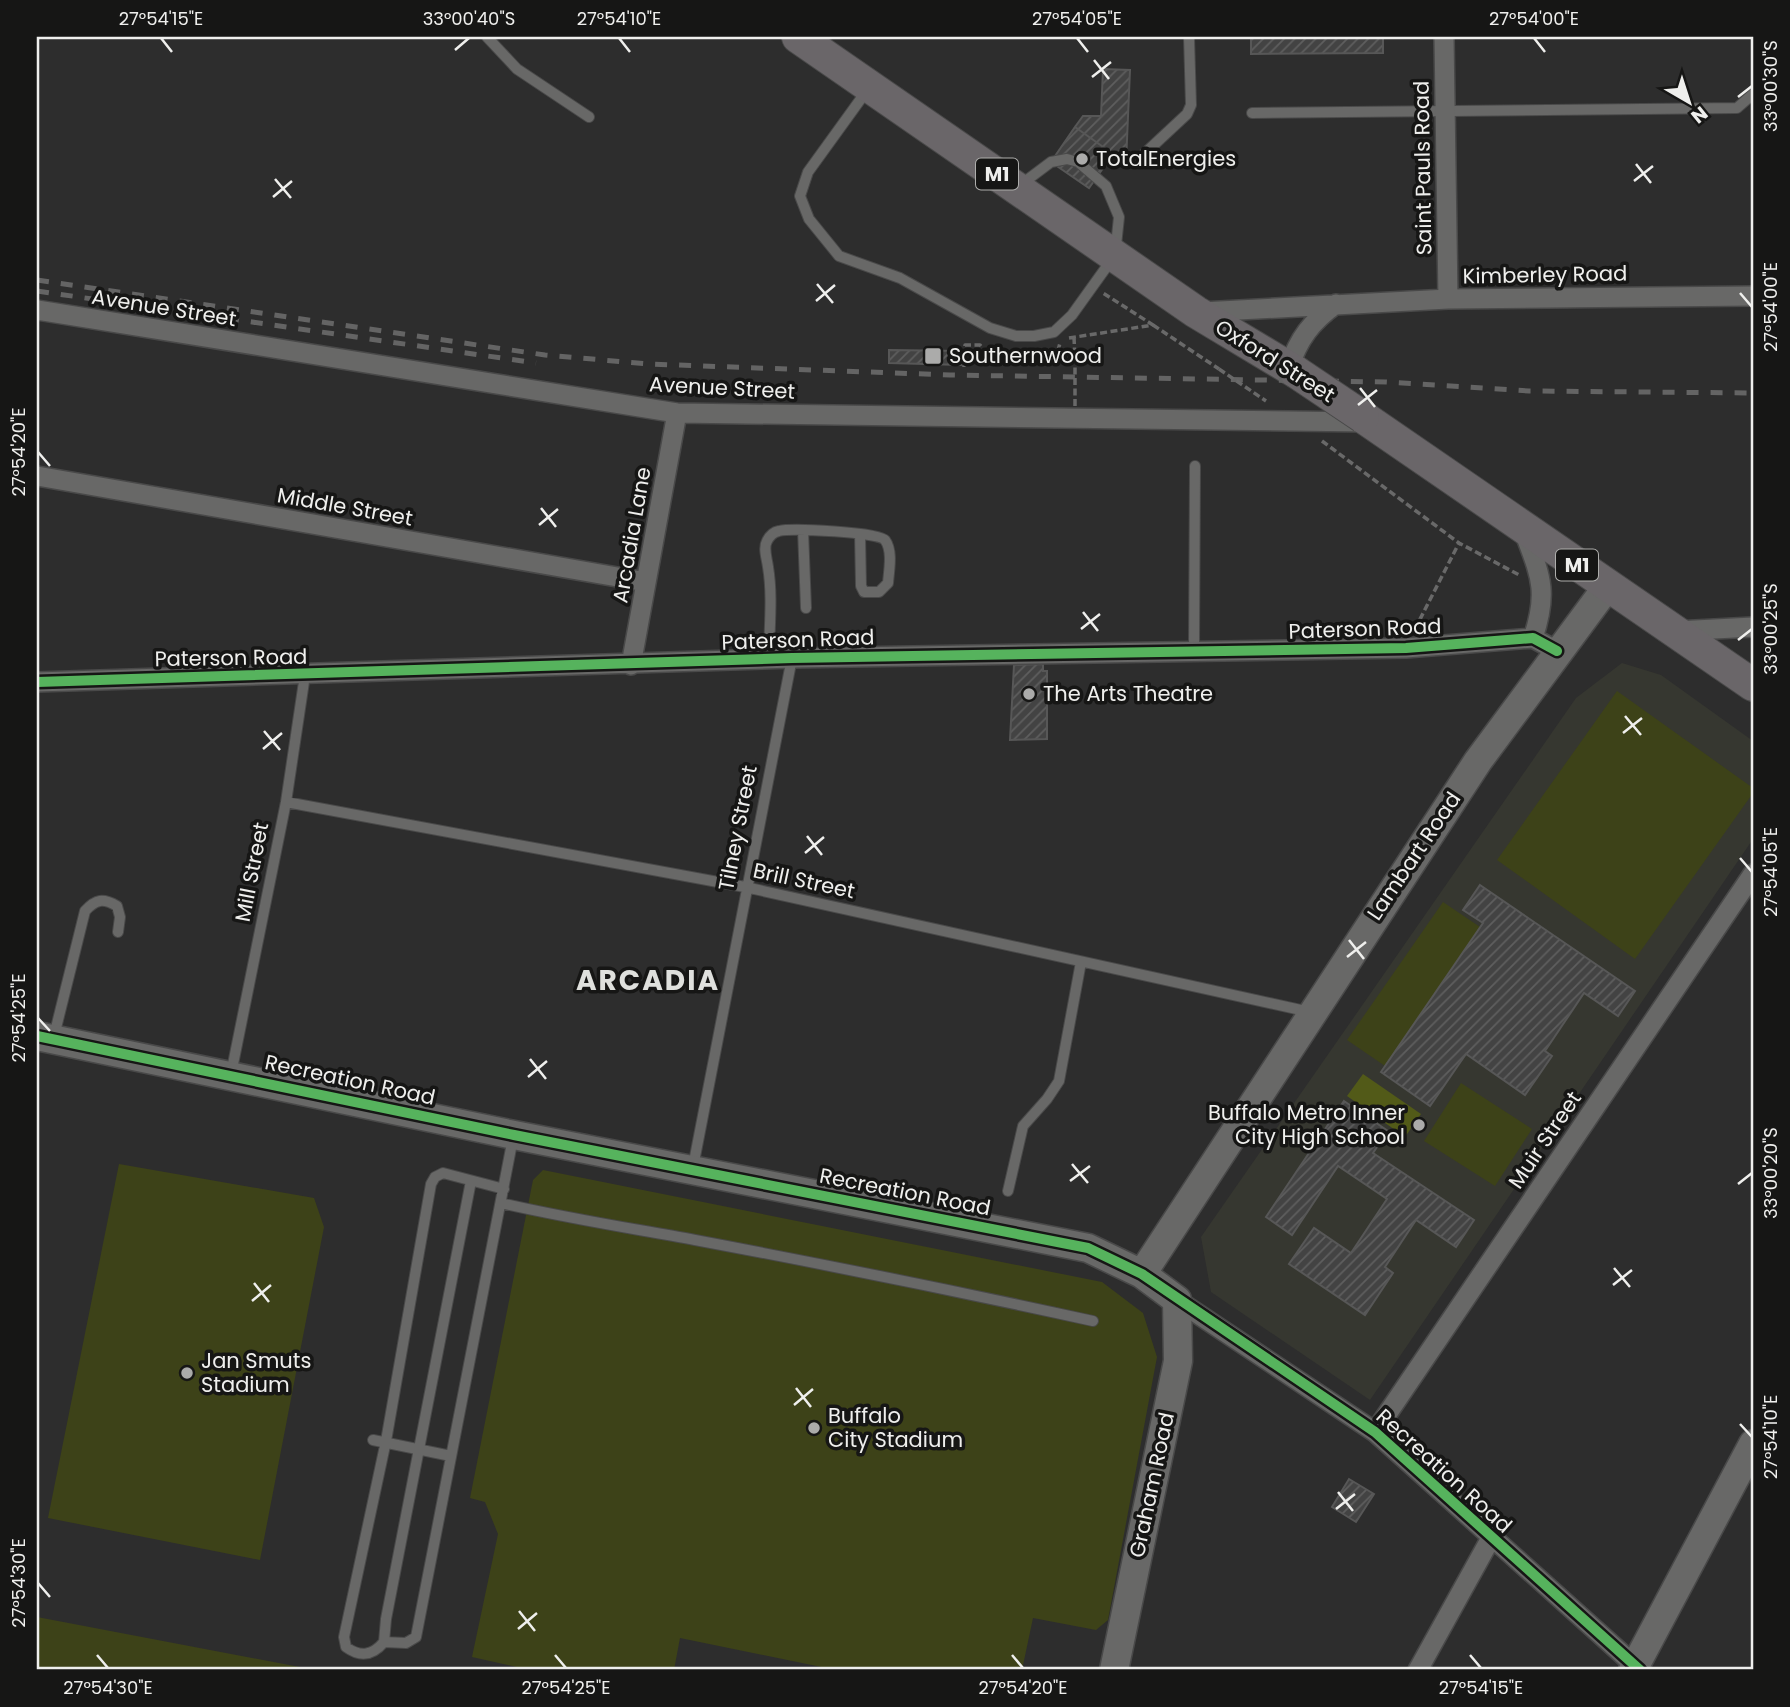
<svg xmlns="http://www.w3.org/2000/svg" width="1790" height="1707" font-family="Poppins,sans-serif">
<defs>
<pattern id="building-hatch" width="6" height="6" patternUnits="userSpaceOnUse" patternTransform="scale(1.75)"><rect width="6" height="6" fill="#434343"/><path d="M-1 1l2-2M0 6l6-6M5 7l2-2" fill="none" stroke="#5e5e5e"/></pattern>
</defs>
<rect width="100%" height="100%" fill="#2d2d2d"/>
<!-- built -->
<path fill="#363730" d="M1622,663L1661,675L1753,741V839L1370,1400L1211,1292L1201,1237L1576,698Z"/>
<!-- park -->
<path fill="#3d4218" d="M1617,691L1753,788V793L1635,959L1497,860Z
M1443,902L1480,927L1385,1066L1347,1040Z
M1461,1083L1532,1129L1495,1186L1424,1141Z
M119,1164L314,1198L324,1227L260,1560L48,1518Z
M543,1170L1102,1282L1143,1313L1157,1357L1108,1620L1096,1630L1033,1618L1022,1670H836L680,1638L674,1670H530L472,1657L498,1534L485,1502L470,1498L533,1180Z
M37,1617L305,1668L37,1670Z"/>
<!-- water -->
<path fill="#525a18" d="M1363,1074L1421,1114L1405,1137L1347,1096Z"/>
<!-- building -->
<path fill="url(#building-hatch)" stroke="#575757" stroke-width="2" d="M1251,37H1383V53L1251,54Z
M1103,69L1130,70L1126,163L1075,127L1083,116H1101Z
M1075,127L1113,154L1089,188L1051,162Z
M889,350L961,351V365L889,363Z
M1043,664V671H1047V739L1010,740L1014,665Z
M1480,885L1635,991L1618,1016L1584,993L1545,1051L1552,1056L1525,1095L1466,1054L1430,1106L1381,1072L1483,923L1463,910Z
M1344,1101L1388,1131L1373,1153L1474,1220L1456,1247L1416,1220L1385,1267L1393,1273L1365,1315L1289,1264L1314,1228L1351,1253L1387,1199L1338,1166L1292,1235L1266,1217Z
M1349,1479L1374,1494L1356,1522L1332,1507Z"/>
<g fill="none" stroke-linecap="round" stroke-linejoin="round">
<!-- lane casing -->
<g stroke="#494949" stroke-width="12">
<path id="lane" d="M487,37L517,69L589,117
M868,89L808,172L800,196L809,219L839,256L900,278L990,328L1016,336H1034L1054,332L1072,315L1115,255L1119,217L1106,186L1078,162L1067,159L1051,162L1019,186
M1252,113L1737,108L1753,94
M1143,155L1187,114L1191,105L1189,37
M803,530L806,608
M1194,652L1195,466
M769,659C769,629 773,597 768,567C767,559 763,548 767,541C770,535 774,532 779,531C792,528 879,532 885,540C893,551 889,570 888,583L879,592H864L861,586L860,534
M286,802L745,887L1310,1012
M54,1036L85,911C96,899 103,898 117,906L120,917L118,932
M231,1074L286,802L305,675
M693,1167L792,658
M471,1181L386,1619L384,1642L406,1643L416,1637L513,1138
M1008,1191L1023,1126L1047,1099L1059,1081L1081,962
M501,1203C565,1218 630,1228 695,1240C828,1265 961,1292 1093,1321
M373,1440L451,1456
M384,1642C373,1655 361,1658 346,1647L344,1637L386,1441L431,1184L435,1177L443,1173L504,1189"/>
</g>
<!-- street casing -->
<g stroke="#494949" stroke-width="22">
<path id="street" d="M1444,37L1448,299
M37,310L677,413L1367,422
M1201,312L1448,299L1753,296
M1289,368C1298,339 1312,321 1336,304
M37,476L646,582
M1523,529C1540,575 1549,590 1533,638
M1676,631L1753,627
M631,665L677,413
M37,682L792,658L1406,648L1533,638L1557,651
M1177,1300L1375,1432L1640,1670
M1375,1432L1753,874
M1418,1670L1491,1538"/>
</g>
<!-- secondary casing -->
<g stroke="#494949" stroke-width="31">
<path id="secondary" d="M37,1036L514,1135L1088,1248L1142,1274L1177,1300L1178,1361L1114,1670
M1142,1274L1478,761L1607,587
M1633,1670L1753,1444"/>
</g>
<!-- primary casing -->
<g stroke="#494949" stroke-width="34">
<path id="primary" d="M798,37L1196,312L1296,372
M1363,417L1753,685"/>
</g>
<!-- path -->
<path stroke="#696969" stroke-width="3.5" stroke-dasharray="7 3.5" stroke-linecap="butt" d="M1153,325L1219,369
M1074,337L1075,360
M1069,338L1153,325L1103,293
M964,367L965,345H980L991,358H1056L1060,343
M1322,441L1459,543L1521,576
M1415,629L1459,543"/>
<!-- lane -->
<use href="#lane" stroke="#686867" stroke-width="10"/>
<!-- street -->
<use href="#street" stroke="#686867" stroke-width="19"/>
<!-- secondary -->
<use href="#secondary" stroke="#686867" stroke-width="28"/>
<!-- primary -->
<use href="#primary" stroke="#6a6669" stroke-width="32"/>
<!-- rail -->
<path stroke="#646464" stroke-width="5" stroke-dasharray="12 12" stroke-linecap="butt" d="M37,280L545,355L649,364L950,375L1386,382L1529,391L1753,393
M37,291L536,363"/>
<!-- primary-bridge casing -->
<g stroke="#494949" stroke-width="34" stroke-linecap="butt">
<path id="primary-bridge" d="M1296,372L1363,417"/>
</g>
<!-- path-bridge -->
<path stroke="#696969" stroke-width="3.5" stroke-dasharray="7 3.5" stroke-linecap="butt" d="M1219,369L1266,401
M1075,406V360"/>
<!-- primary-bridge -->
<use href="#primary-bridge" stroke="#6a6669" stroke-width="32"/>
<!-- cycleway casing -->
<g stroke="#161615" stroke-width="15">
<path id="cycleway" d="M37,682L792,658L1406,648L1533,638L1557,651
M37,1036L514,1135L1088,1248L1142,1274L1375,1432L1640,1670"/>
</g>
<!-- cycleway -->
<use href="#cycleway" stroke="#56b35d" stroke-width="10"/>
</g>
<!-- ticks -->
<path fill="none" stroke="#efefed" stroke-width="2.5" d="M161,38L172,52M619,38L630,52M1077,38L1088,52M1534,38L1545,52M455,50L469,38M1094,60L1109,79M1092,77L1111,62M1738,97L1752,86M1636,164L1651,183M275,179L291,198M1634,181L1653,166M273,197L292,181M817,284L833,303M1740,293L1752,307M816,301L835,285M1360,388L1375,407M1358,405L1377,390M38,452L50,466M541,508L556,527M539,525L558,509M1083,612L1098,631M1081,629L1100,614M1738,640L1752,629M1625,716L1641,735M264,731L280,750M1623,733L1642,718M263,749L282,733M807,836L822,855M805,853L824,837M1740,858L1752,872M1349,940L1364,959M1347,957L1366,942M38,1018L50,1031M530,1059L546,1079M528,1077L547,1061M1072,1164L1088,1183M1070,1181L1090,1166M1738,1184L1752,1173M1614,1268L1630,1287M254,1283L269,1302M1613,1285L1632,1270M252,1301L271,1285M796,1388L811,1407M794,1405L813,1389M1740,1424L1752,1437M1338,1492L1353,1511M1336,1509L1355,1494M38,1583L50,1597M519,1611L535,1631M518,1629L537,1613M97,1655L108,1668M555,1655L566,1668M1012,1655L1023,1668M1470,1655L1481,1668"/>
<!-- markers -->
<g fill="#ababaa" stroke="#161615" stroke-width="2.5">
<circle cx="1082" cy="159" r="7"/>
<rect x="924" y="347" width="18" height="18" rx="3.5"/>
<circle cx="1029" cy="694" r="7"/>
<circle cx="1419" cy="1125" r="7"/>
<circle cx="187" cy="1373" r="7"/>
<circle cx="814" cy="1428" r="7"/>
</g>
<g text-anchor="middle" stroke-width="7" stroke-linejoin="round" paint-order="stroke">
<!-- shield labels -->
<g fill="#161615" stroke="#aeaeac" stroke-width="2">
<rect x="976" y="158.5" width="42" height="31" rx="5"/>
<rect x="1556" y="549.5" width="42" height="31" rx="5"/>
</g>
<g font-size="19" font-weight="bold" fill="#efefed">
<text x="997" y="181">M1</text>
<text x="1577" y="572">M1</text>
</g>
<!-- poi labels -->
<g font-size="21" fill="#efefed" stroke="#161615" text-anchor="start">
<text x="1096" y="166">TotalEnergies</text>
<text x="949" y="363">Southernwood</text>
<text x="1043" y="701">The Arts Theatre</text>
<text x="1405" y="1120" text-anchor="end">Buffalo Metro Inner<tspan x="1405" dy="24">City High School</tspan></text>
<text x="201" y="1368">Jan Smuts<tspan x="201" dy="24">Stadium</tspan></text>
<text x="828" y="1423">Buffalo<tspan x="828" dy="24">City Stadium</tspan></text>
</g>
<!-- street labels -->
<g font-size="21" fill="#efefed" stroke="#161615">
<text transform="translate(1423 168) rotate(-91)" y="7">Saint Pauls Road</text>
<text transform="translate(1545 275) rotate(-1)" y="7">Kimberley Road</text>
<text transform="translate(164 308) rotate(9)" y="7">Avenue Street</text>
<text transform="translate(1275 361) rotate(32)" y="7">Oxford Street</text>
<text transform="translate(722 388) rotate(3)" y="7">Avenue Street</text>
<text transform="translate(345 507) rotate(10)" y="7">Middle Street</text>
<text transform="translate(632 535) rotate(-80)" y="7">Arcadia Lane</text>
<text transform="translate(1365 629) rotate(-2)" y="7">Paterson Road</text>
<text transform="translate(798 640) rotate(-2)" y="7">Paterson Road</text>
<text transform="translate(231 658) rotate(-1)" y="7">Paterson Road</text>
<text transform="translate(738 828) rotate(-79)" y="7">Tilney Street</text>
<text transform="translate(1414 856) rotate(-56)" y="7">Lambart Road</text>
<text transform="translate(252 872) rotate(-79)" y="7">Mill Street</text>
<text transform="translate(804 881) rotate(12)" y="7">Brill Street</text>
<text transform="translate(350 1080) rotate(12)" y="7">Recreation Road</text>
<text transform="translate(1545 1140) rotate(-56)" y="7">Muir Street</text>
<text transform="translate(905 1192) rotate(11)" y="7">Recreation Road</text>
<text transform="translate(1444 1471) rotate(42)" y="7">Recreation Road</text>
<text transform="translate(1152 1485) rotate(-78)" y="7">Graham Road</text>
</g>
<!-- district labels -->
<g font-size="28" font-weight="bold" letter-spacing="2" fill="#dfe0dd" stroke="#161615">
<text x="648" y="990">ARCADIA</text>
</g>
</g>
<!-- border -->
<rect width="1790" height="1707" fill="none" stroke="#161615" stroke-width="77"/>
<!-- north arrow -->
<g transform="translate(1689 102) rotate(141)" stroke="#161615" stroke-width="5" paint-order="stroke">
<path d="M0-5L12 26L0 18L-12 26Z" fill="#efefed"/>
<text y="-10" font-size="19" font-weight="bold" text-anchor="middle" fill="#efefed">N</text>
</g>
<rect x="38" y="38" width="1714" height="1630" fill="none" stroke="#efefed" stroke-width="2.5"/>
<g font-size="18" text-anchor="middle" fill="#efefed">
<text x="161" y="25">27°54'15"E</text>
<text x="469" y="25">33°00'40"S</text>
<text x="619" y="25">27°54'10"E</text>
<text x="1077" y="25">27°54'05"E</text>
<text x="1534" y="25">27°54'00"E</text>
<text transform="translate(1771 86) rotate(-90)" y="6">33°00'30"S</text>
<text transform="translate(1771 307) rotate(-90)" y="6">27°54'00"E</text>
<text transform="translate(19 452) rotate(-90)" y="6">27°54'20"E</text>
<text transform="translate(1771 629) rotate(-90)" y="6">33°00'25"S</text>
<text transform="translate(1771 872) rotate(-90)" y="6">27°54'05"E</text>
<text transform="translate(19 1018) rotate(-90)" y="6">27°54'25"E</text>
<text transform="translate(1771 1173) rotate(-90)" y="6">33°00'20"S</text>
<text transform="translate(1771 1437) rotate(-90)" y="6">27°54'10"E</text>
<text transform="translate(19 1583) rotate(-90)" y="6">27°54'30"E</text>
<text x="108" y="1694">27°54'30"E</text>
<text x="566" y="1694">27°54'25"E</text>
<text x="1023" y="1694">27°54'20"E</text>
<text x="1481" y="1694">27°54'15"E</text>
</g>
</svg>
